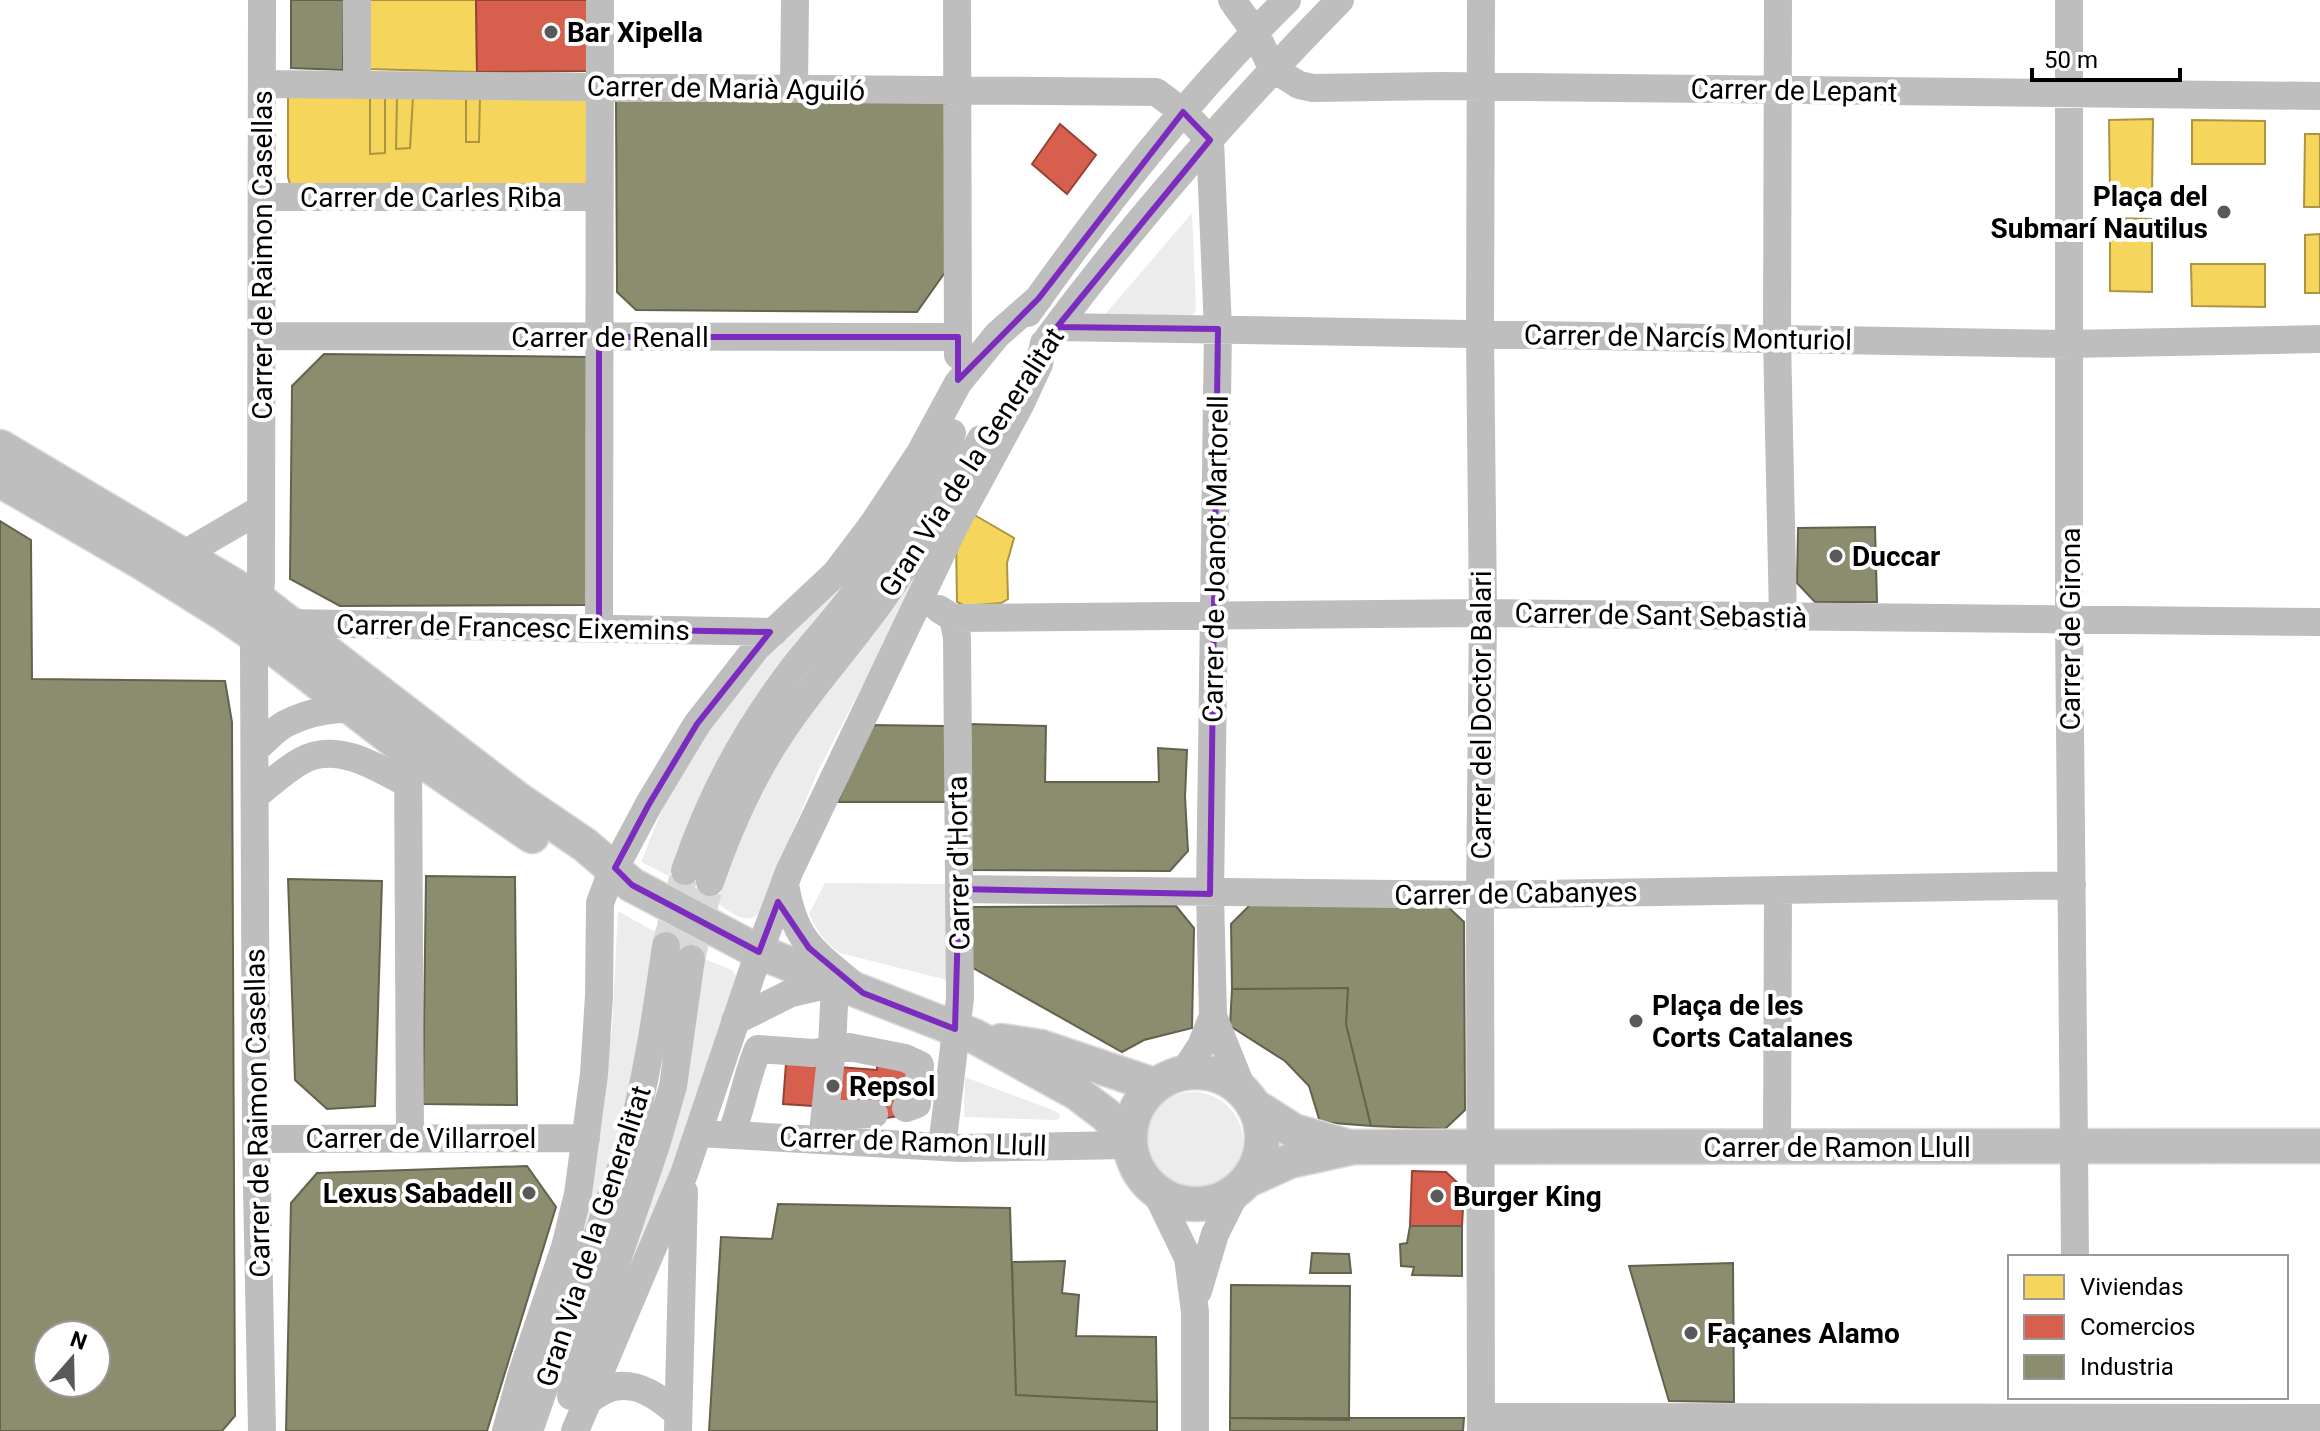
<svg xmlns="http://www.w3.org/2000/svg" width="2320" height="1431" font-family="Roboto,sans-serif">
<rect width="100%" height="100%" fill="#fff"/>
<!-- green -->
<path fill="#ececec" d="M1192,213L1196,310L1191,317L1102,318Z
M914,480L690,822L669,876L641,862L663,807L722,705Z
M948,521L818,771L758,914C744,926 730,911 717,903L735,847L761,788L788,742Z
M825,883L950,884L947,980L840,953C824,942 817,931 809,914Z
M618,911L657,933L650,990L629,1104L559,1307L594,1146L612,1028Z
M702,958L732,970L737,977L694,1120L588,1369Z
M965,1077L1053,1110L1059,1113L1060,1118L1056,1120L964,1117Z
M1143 1142a50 50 0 1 1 100 0a50 50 0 1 1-100 0Z"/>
<!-- homes -->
<path fill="#f6d55c" stroke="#ac9540" stroke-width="2" d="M368,0H476L477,72L368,69Z
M288,95L589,98L588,187L290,184L288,177Z
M370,96H385V153L370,154Z
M397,96L413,97L410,148L396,149Z
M466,97H480L479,142H466Z
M2153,119L2152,193L2110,194L2109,120Z
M2192,120L2265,121V164H2192Z
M2305,134H2320V207H2304Z
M2110,218L2152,219V292L2110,291Z
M2320,234V293H2305V235Z
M2191,264H2265V307L2192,306Z
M971,513L1014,538L1007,563L1008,599L1001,603L965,606L957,602L956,536Z"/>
<!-- shops -->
<path fill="#d6604d" stroke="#964336" stroke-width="2" d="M476,0H589L590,71L477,72Z
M1060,124L1096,155L1067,194L1032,164Z
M786,1063L877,1070V1063L910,1067L906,1115L873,1120L875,1110L783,1104Z
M1412,1171L1446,1172L1464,1189L1462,1226H1410Z"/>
<!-- industry -->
<path fill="#8c8c6e" stroke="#62624d" stroke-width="2" fill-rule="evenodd" d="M291,0H344L343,70L291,68Z
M616,100H946V271L917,312L636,310L617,292Z
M324,354L589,357L588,605L340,606L290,579L292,386Z
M0,521L31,540L32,679L225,681L232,722L235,1416L222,1431H0ZM48,1335H96V1383H48Z
M1875,527L1877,602H1815L1797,583L1798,528Z
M968,724L1046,726L1045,782H1159L1158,748L1187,750L1185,797L1188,851L1170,871L967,870Z
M869,725L946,726V802H838Z
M426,876L515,877L517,1105L423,1104Z
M288,879L382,881L375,1106L327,1109L295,1080Z
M1445,904L1464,922L1465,1110L1445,1129L1371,1126L1346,1024L1348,988L1232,989L1231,924L1250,905Z
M1176,906L1194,928L1192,1028L1144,1040L1122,1052L973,968L971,907Z
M1348,988L1346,1024L1371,1126L1320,1122L1309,1086L1285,1061L1230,1026L1232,989Z
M527,1166L556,1207L487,1431H286L291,1203L317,1173Z
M778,1204L1010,1208L1016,1395L1157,1402V1431H709L721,1237L772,1239Z
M1410,1226H1462V1276L1412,1275L1414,1267L1401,1266L1400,1244L1407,1243Z
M1312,1253L1349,1254L1351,1273H1310Z
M1065,1261L1062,1293L1079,1295L1076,1336L1156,1337L1157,1402L1016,1395L1012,1262Z
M1733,1263L1734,1402L1669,1401L1629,1266Z
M1231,1285L1350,1286L1349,1420L1230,1418Z
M1230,1418H1464L1463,1431H1230Z"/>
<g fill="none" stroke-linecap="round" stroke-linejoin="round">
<!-- minor-tunnel -->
<path stroke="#d9d9d9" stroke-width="28" stroke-dasharray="28 14" stroke-linecap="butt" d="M666,946L685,871
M691,959L710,882"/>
<!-- major casing -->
<g stroke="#dbdbdb" stroke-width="37">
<path id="major" d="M0,447L260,601L516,798L585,845L632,885L759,952L974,1036L1077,1093L1106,1115L1128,1139
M0,480L143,563L223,613L275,649L408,751L532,836
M1001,1041L1041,1047L1154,1085
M1130 1138a66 66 0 1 1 132 0a66 66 0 1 1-132 0Z
M1253,1105L1294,1131L1346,1146
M1248,1180L1290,1161L1354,1147L2320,1146"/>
</g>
<!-- minor -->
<path stroke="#bebebe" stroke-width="28" d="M957,0L958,355
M1232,0L1255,32L1272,68L1299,85L1313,88L1442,86L2320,96
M1778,0L1777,339L1783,617
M2069,0V621L2075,1257
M262,84L1156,92L1183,112L1210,140L1218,329L1210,894L1213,1016L1242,1088
M357,85V0
M794,88L795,0
M262,197H599
M1028,313C1106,203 1190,95 1287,0
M1057,327L2069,344L2320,339
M262,336L958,337
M1048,338C1137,218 1235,107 1340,0
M184,554L261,509
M939,609L953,618L957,637L960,998L942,1147
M953,618L1483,613L2320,622
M279,625L288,623L774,632
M599,629L600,0
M255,749C264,742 274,730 285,724C308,712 342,705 366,711
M408,751L410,1138
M255,796C270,784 285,770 301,761C337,741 377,767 408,784
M685,871C710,796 747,728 795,666C815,641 837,617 857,590C892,540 923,487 952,433
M710,882C728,830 750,779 781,733C811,687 849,646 881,601C918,549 949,494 981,439
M785,884C794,938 810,949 850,982
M959,889L1480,895L2072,885
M735,1021L791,993L835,983L832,1048L825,1114
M1184,1072L1201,1046L1213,1016
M823,1132L825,1114H874
M698,1133L960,1148L1128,1145
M731,1135C742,1107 746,1077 758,1049L813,1053L849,1047L905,1058L920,1065L917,1104L906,1108
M256,1139L586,1138
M1777,1147L1778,890
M1156,1192L1188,1258L1195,1312V1431
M1198,1291L1215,1234L1235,1194
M571,1396L657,1142L673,1086L691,959
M585,1404C617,1372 649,1387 678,1414
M1481,1417L2320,1418
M262,1431L256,1139L254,649L261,582L262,0
M506,1431L522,1373L565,1247L578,1194L594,1074L599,996L600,903L609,879L649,804L697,724L757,647L836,573L873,524L920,453L958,383L997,335L1039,298
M529,1431L626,1154C646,1086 656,1016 666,946
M575,1431L684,1174L759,952L789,872L955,525L1021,403L1039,364L1044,343
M678,1431L684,1192
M1481,1431L1480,895L1483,613L1480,334L1481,0"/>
<!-- major -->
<use href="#major" stroke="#bebebe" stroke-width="34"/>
</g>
<!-- marked area -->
<path fill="none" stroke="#7b2cbf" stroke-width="6" stroke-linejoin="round" d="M1183,112L1210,140L1057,327L1218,329L1210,894L959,889L955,1029L863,993L809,948L778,902L759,952L632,885L615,868L649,804L697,724L770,632L599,629V337H958V380L1039,298Z"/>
<!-- markers -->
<g fill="#595959" stroke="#fff" stroke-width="3">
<circle cx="551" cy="32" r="8"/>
<circle cx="2224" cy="212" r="8"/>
<circle cx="1836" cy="556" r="8"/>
<circle cx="1636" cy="1021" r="8"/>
<circle cx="833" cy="1086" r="8"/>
<circle cx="529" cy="1193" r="8"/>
<circle cx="1437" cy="1196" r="8"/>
<circle cx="1691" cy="1333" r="8"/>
</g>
<g text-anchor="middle" stroke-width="8" stroke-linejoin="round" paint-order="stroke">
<!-- poi labels -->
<g font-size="28" font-weight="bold" fill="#000" stroke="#fff" text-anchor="start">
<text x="567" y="42">Bar Xipella</text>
<text x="2208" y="206" text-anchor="end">Plaça del<tspan x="2208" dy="32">Submarí Nautilus</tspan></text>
<text x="1852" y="566">Duccar</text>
<text x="1652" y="1015">Plaça de les<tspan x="1652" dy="32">Corts Catalanes</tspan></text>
<text x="849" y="1096">Repsol</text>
<text x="513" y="1203" text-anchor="end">Lexus Sabadell</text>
<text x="1453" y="1206">Burger King</text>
<text x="1707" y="1343">Façanes Alamo</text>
</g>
<!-- street labels -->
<g font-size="28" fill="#000" stroke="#fff">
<text transform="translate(726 88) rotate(1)" y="10">Carrer de Marià Aguiló</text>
<text transform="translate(1794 90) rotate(1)" y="10">Carrer de Lepant</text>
<text x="431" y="207">Carrer de Carles Riba</text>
<text transform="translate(262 255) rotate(-90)" y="10">Carrer de Raimon Casellas</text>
<text x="610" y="347">Carrer de Renall</text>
<text transform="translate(1688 337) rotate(1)" y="10">Carrer de Narcís Monturiol</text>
<text transform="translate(971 462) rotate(-57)" y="10">Gran Via de la Generalitat</text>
<text transform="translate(1215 559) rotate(-89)" y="10">Carrer de Joanot Martorell</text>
<text transform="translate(1661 615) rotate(1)" y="10">Carrer de Sant Sebastià</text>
<text transform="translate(513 627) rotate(1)" y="10">Carrer de Francesc Eixemins</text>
<text transform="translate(2070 629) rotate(-90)" y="10">Carrer de Girona</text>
<text transform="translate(1481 715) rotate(-90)" y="10">Carrer del Doctor Balari</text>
<text transform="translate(958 863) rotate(-91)" y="10">Carrer d'Horta</text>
<text transform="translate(1516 893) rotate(-1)" y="10">Carrer de Cabanyes</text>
<text transform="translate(257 1113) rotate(-91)" y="10">Carrer de Raimon Casellas</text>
<text x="421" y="1148">Carrer de Villarroel</text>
<text transform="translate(913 1141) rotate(2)" y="10">Carrer de Ramon Llull</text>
<text x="1837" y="1157">Carrer de Ramon Llull</text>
<text transform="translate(593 1236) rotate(-72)" y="10">Gran Via de la Generalitat</text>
</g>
</g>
<!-- legend -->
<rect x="2008" y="1255" width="280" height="144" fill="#ffffff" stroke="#999999" stroke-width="2"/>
<rect x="2024" y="1275" width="40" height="24" fill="#f6d55c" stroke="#999999" stroke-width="2"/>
<text x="2080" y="1295" font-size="24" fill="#000000">Viviendas</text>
<rect x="2024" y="1315" width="40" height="24" fill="#d6604d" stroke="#999999" stroke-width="2"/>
<text x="2080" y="1335" font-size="24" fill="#000000">Comercios</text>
<rect x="2024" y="1355" width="40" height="24" fill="#8c8c6e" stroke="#999999" stroke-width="2"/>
<text x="2080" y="1375" font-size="24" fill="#000000">Industria</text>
<!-- north arrow -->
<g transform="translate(72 1359) rotate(20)"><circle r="38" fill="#ffffff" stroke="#999999" stroke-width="2"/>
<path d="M0-6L14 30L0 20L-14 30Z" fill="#595959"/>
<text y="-12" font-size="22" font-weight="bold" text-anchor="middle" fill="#000000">N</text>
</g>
<!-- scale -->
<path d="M2032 68v12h148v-12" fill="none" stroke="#000000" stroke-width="4"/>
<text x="2044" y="68" font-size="24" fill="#000000" stroke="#ffffff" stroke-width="6" paint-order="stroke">50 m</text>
</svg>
